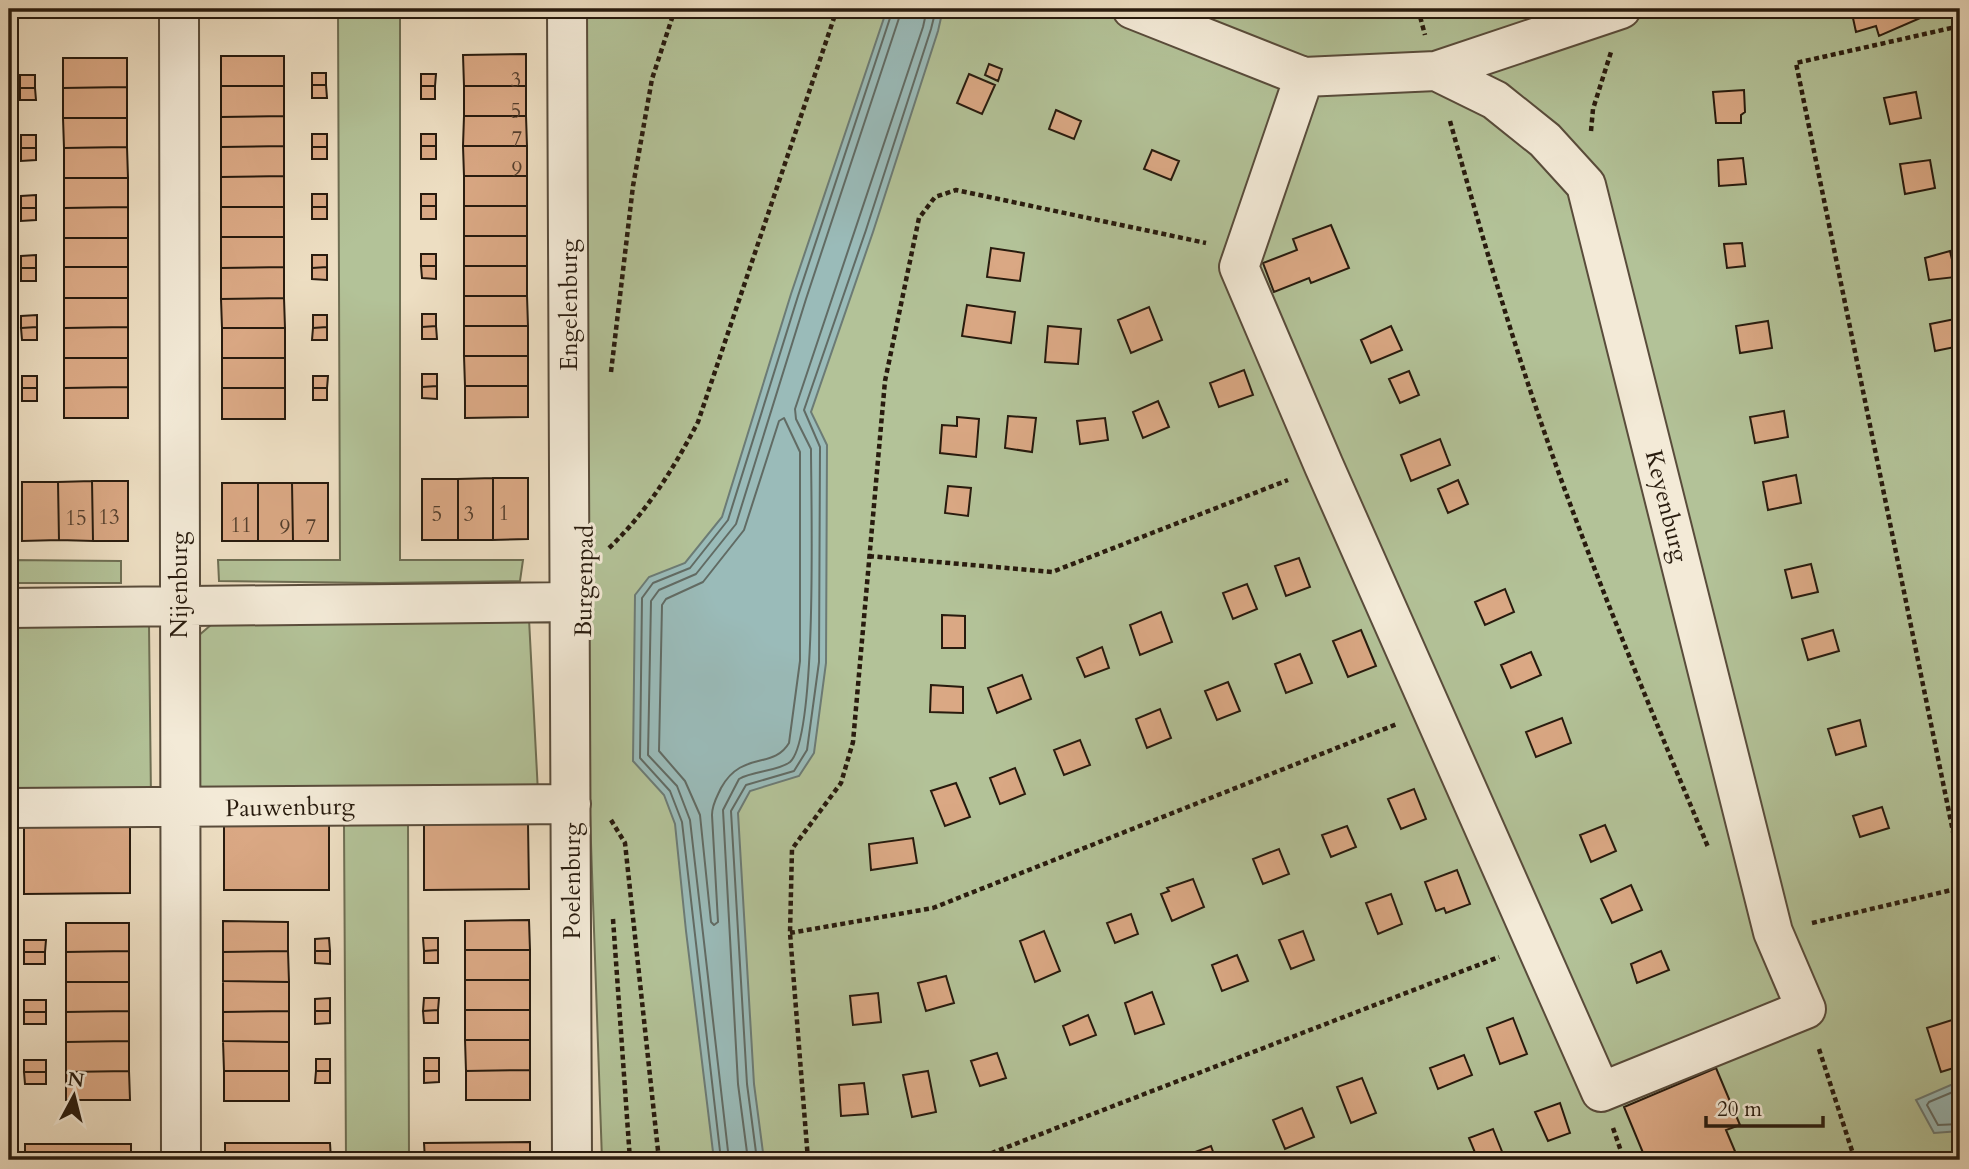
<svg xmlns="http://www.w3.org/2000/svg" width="1969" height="1169" font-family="Cardo,serif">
<rect width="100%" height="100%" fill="#eddec2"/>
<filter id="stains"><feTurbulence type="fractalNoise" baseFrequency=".00286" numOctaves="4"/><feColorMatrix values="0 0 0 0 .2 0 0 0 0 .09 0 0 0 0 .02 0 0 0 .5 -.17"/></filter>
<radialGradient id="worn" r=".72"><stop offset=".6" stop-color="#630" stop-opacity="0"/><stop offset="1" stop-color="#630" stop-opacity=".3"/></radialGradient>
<!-- green -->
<path fill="#b3c298" stroke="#6e6e53" stroke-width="2" d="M338,9H400V560H523L520,581L380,583L219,581L218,560H340Z
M562,9H1960V1160H602Z
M9,560L121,561V583H9Z
M219,618L529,619L538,793L187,796L190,643Z
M9,625H149L151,798H9Z
M344,824L408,825L409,1160H346Z"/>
<!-- water -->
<path fill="#9abbb9" stroke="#6c7b75" stroke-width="2" d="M887,9H943L938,31L873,232L811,412L827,445L826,663L814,753L799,776L750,791L738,813L754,1084L764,1160H714L686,931L675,824L664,795L633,761L635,595L649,577L685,563L722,517L791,294Z
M1960,1081V1131L1934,1133L1916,1100Z"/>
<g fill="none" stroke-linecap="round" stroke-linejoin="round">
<!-- shore -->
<path stroke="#616b64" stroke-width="2" d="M784,418L800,452V661L789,743C773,770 742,750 721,788C717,797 712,804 712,815L718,922L714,925L711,922L700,815L685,781L659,751L662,605L666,599L703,582L744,530L779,421Z
M1960,1089L1929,1102L1927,1105L1938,1125L1960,1124
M721,1160L682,822L670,791L640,758L642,598L653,583L690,568L728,520L798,296L893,9
M729,1160L690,820L677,786L648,755L651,601L659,590L696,574L736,524L806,299L902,9
M748,1160L738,1084L723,810L739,779C753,771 779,771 790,762C818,737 811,497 811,449L796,419L795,409L923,27L927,9
M757,1160L747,1084L731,811L746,785L794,771L807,750L819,662L820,447L804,410L866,230L931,29L936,9"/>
</g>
<!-- building -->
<path fill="#daa884" stroke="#281b0e" stroke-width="2" d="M1851,9H1941L1879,36L1876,26L1856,32Z
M526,54V86H464L463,55Z
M221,56H284V86H221Z
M63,58H127V87L63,88Z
M989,64L1002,69L998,81L985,75Z
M312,73H326V85H312Z
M421,74H436L435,86H421Z
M969,74L995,85L982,114L957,103Z
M20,75H35V88H20Z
M312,85H326L327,98H312Z
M221,86H284V116L221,117Z
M421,86H435V99H421Z
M464,86H526V116H464Z
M127,87V118H63V88Z
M20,88H35L36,100H20Z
M1744,90L1745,112L1741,115V123H1716L1713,92Z
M1916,92L1921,118L1890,124L1884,98Z
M1056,110L1081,121L1074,139L1049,129Z
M284,116V146L221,147V117Z
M464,116H526L527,146H463Z
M63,118H127V147L64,148Z
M312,134H327V147H312Z
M421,134H436V146H421Z
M21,135H36V148H21Z
M284,146V176L221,177V147Z
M421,146H436V159H421Z
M463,146H527V176H464Z
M127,147L128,178H64V148Z
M312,147H327V159H312Z
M21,148H36V160L21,161Z
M1152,150L1179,161L1171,180L1144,169Z
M1743,158L1746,184L1719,186L1718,160Z
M1930,160L1935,188L1905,194L1900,164Z
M284,176V207H221V177Z
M464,176H527V206H464Z
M64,178H128V207L64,208Z
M312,194H327V207H312Z
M421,194H436V206H421Z
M36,195V208H21V196Z
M421,206H436V219H421Z
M464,206H527V236H464Z
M128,207V238H64V208Z
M221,207H284V237H221Z
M312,207H327V219H312Z
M21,208H36V220L21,221Z
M1331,225L1349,268L1311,283L1309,278L1274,292L1263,263L1297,250L1293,239Z
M464,236H527V266H464Z
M221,237H284V267L221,268Z
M64,238H128V267H64Z
M1742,243L1745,266L1727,268L1724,244Z
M991,248L1024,253L1020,281L987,277Z
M1950,251L1956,277L1929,280L1925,258Z
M421,254H436V266H421Z
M36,255V268H21V256Z
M312,255H327V267L312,268Z
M421,266H436V279L422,278Z
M464,266H527V296H464Z
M64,267H128V298H64Z
M284,267V298L221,299V268Z
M327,267V280L312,279V268Z
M21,268H36V281H21Z
M464,296H527L528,326H464Z
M64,298H128V327L64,328Z
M284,298L285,328H222L221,299Z
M967,305L1015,312L1011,343L962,336Z
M1149,307L1162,340L1131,353L1118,320Z
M422,314H436V326L422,327Z
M37,315V327L21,328V316Z
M313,315H327V327L313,328Z
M1960,318V346L1935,351L1930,324Z
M1768,321L1772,348L1740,353L1736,326Z
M436,326L437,339H422V327Z
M464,326H528V356H464Z
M1048,326L1081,329L1078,364L1045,362Z
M1391,326L1402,350L1371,363L1361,340Z
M37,327V340H22L21,328Z
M128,327V358H64V328Z
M327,327V340H312L313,328Z
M222,328H285V358H222Z
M464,356H528V386H465Z
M64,358H128V387L64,388Z
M222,358H285V388H222Z
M1244,370L1253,395L1219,407L1210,383Z
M1409,371L1419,395L1400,403L1389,379Z
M422,374H437V386L422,387Z
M22,376H37V388H22Z
M313,376H328L327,388H313Z
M437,386V399L422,398V387Z
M465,386H528V417L465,418Z
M128,387V418H64V388Z
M22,388H37V401H22Z
M222,388H285V419H222Z
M313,388H327V400H313Z
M1158,401L1169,427L1143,438L1133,412Z
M1784,411L1788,437L1755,443L1750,417Z
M1008,416L1036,418L1032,452L1005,448Z
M957,417L979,419L976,457L940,453L942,425L957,426Z
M1105,418L1108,440L1080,444L1077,421Z
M1440,439L1450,465L1411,481L1401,455Z
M1796,475L1801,503L1768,510L1763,482Z
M493,478V540H458V479Z
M493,478H528V539L493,540Z
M422,479H458V540H422Z
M1458,480L1468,504L1448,513L1438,489Z
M92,481L93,541L59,540L58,482Z
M92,481H128V541H93Z
M22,482H58L59,540L22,541Z
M222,483H258V541H222Z
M258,483H292L293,541H258Z
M292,483H328V541H293Z
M948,486L971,488L968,516L945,513Z
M1299,558L1310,587L1286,596L1275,566Z
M1811,564L1818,592L1792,598L1785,570Z
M1247,584L1257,609L1233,619L1223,593Z
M1505,589L1514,612L1485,625L1475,602Z
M1161,612L1172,642L1140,655L1130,625Z
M942,615L965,616V648H942Z
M1361,630L1376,666L1348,677L1333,641Z
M1833,630L1839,651L1808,660L1802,639Z
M1102,647L1109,668L1085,677L1077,658Z
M1531,652L1541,675L1511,688L1501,665Z
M1300,654L1312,683L1286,693L1275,664Z
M1022,675L1031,699L997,713L988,688Z
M1228,682L1240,711L1217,720L1205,691Z
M931,685L963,687V713L930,712Z
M1160,709L1171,738L1147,748L1136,719Z
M1562,718L1571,743L1536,757L1526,732Z
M1860,720L1866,746L1836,755L1828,729Z
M1080,740L1090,765L1064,775L1054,750Z
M1015,768L1025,794L1000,804L990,778Z
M956,783L970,817L945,826L931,791Z
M1414,789L1426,819L1401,829L1388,799Z
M1882,807L1889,828L1860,837L1853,816Z
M424,823H528L529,889L424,890Z
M224,824L329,825V890H224Z
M130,825V893L24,894V826Z
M1605,825L1616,851L1591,862L1580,835Z
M1347,826L1356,847L1331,857L1322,835Z
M913,838L917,863L871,870L869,844Z
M1279,849L1289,874L1263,884L1253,859Z
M1457,870L1470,904L1446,913L1444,908L1436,911L1425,882Z
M1193,879L1204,907L1172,921L1161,894L1169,891L1167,888Z
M1631,885L1642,910L1612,923L1601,899Z
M1391,894L1402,924L1378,934L1366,903Z
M1131,914L1138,934L1115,943L1107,923Z
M529,920L530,950H465V921Z
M223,921L288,922V951L223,952Z
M66,923H129V951L66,952Z
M1044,931L1060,971L1035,982L1020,941Z
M1303,931L1314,960L1291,969L1279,940Z
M329,938L330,951H315V939Z
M423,938H438V950L424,951Z
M24,940H46L45,952H24Z
M438,950V963H424V951Z
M465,950H530V980H465Z
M129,951V982H66V952Z
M288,951L289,982L223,981V952Z
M315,951H330V964L315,963Z
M1661,951L1669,970L1637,983L1631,964Z
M24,952H45V964H24Z
M1237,955L1248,981L1222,991L1212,965Z
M946,976L954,1003L926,1011L918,983Z
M465,980H530V1010H465Z
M223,981L289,982V1011L223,1012Z
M66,982H129V1011L66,1012Z
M1152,992L1164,1024L1135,1034L1125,1003Z
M878,993L881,1022L853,1025L850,996Z
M330,998V1011H315V999Z
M424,998H439L438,1010L423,1011Z
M24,1000H46V1012H24Z
M438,1010V1023H424L423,1011Z
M465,1010H530V1040H465Z
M129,1011V1041L66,1042V1012Z
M289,1011V1042L223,1041V1012Z
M315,1011H330V1023L315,1024Z
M24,1012H46V1024H24Z
M1088,1015L1096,1035L1070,1045L1063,1026Z
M1513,1018L1527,1054L1500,1064L1487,1028Z
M1952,1020L1956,1035L1960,1034V1066L1941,1072L1927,1028Z
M465,1040H530V1070L466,1071Z
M129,1041V1071L66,1072V1042Z
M223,1041L289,1042V1071H224Z
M997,1053L1006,1078L980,1086L971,1061Z
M1464,1055L1472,1075L1438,1089L1430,1068Z
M424,1058H439V1071H424Z
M316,1059H330V1071H316Z
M24,1060H46V1072H24Z
M1716,1068L1740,1125L1726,1130L1737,1156L1727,1160H1646L1624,1107Z
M530,1070V1100H466V1071Z
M129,1071L130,1100H66V1072Z
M224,1071H289V1101H224Z
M316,1071H330V1083H315Z
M424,1071H439V1082L424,1083Z
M928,1071L936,1112L912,1117L903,1075Z
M24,1072H46V1084H25Z
M1362,1078L1376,1113L1351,1123L1337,1087Z
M864,1083L868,1114L841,1116L839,1085Z
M1560,1103L1570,1133L1548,1141L1535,1112Z
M1302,1108L1314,1137L1285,1149L1273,1120Z
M1493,1129L1505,1159L1478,1160L1469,1138Z
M530,1142V1160H425L424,1143Z
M225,1143H330L331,1160H225Z
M25,1144H131V1160H25Z
M1211,1146L1216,1160H1189L1187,1155Z"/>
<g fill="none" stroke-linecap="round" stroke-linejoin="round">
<!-- minor casing -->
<g stroke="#594c3b" stroke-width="42">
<path id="minor" d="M179,9L181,1160
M567,9L572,1160
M1132,9L1304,77L1436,71L1621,9
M1304,77L1239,267L1324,466L1601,1092L1806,1009L1773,932L1586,185L1545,140L1495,100L1436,71
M9,608L571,602
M9,808L571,804"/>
</g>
<!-- path -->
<path stroke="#281b0e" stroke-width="4.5" stroke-dasharray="5 3.5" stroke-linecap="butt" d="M1418,9L1425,35
M1960,26L1796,63L1960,866
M1450,121C1481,233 1513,344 1552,454C1599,587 1654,717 1708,847
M1591,131L1593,109L1611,52
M611,372L633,186L652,79L675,9
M609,548C647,512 674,468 698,422L837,9
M869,556L1052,572L1288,480
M611,820L625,843L659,1160
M613,919L630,1160
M1812,923L1960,888
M790,933L933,908L1397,724
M1819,1049L1855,1160
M1613,1128L1624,1160
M808,1160L790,933L792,849L841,783L853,742L885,381L919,218L935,197L956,190L1206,243
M958,1160L984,1156L1499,957"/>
<!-- minor -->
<use href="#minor" stroke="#f3ead7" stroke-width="38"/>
</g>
<g text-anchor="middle" stroke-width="6" stroke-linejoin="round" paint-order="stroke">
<!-- number labels -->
<g font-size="21" fill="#543e2c">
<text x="516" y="87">3</text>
<text x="516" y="118">5</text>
<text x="517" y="146">7</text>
<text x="517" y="176">9</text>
<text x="504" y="520">1</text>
<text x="437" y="521">5</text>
<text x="469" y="521">3</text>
<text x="109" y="524">13</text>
<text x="76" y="525">15</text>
<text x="241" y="532">11</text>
<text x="285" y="534">9</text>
<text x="311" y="534">7</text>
</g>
<!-- street labels -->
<g font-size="24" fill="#281b0e" stroke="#f3ead7">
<text transform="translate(569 305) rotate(-90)" y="8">Engelenburg</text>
<text transform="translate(1667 506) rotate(76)" y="8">Keyenburg</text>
<text transform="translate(584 581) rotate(-89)" y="8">Burgenpad</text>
<text transform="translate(179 585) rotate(-90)" y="8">Nijenburg</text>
<text transform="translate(290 807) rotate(-1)" y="8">Pauwenburg</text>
<text transform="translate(572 881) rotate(-90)" y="8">Poelenburg</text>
</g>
</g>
<!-- margin -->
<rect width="1969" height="1169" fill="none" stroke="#eddec2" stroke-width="35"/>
<rect x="10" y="10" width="1948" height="1148" fill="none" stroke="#281b0e" stroke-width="3.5"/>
<rect x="18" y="18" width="1934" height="1134" fill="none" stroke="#281b0e" stroke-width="2"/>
<!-- north arrow -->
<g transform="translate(74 1096) rotate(7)" stroke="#f3ead7" stroke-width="5" paint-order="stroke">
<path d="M0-5L12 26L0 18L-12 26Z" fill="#281b0e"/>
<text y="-10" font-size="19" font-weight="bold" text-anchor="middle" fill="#281b0e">N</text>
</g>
<!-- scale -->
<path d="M1706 1116v10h117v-10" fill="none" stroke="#281b0e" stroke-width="3.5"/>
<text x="1717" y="1116" font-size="21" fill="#281b0e" stroke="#f3ead7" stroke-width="5" paint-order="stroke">20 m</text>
<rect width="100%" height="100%" filter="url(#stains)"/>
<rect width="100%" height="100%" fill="url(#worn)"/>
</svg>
